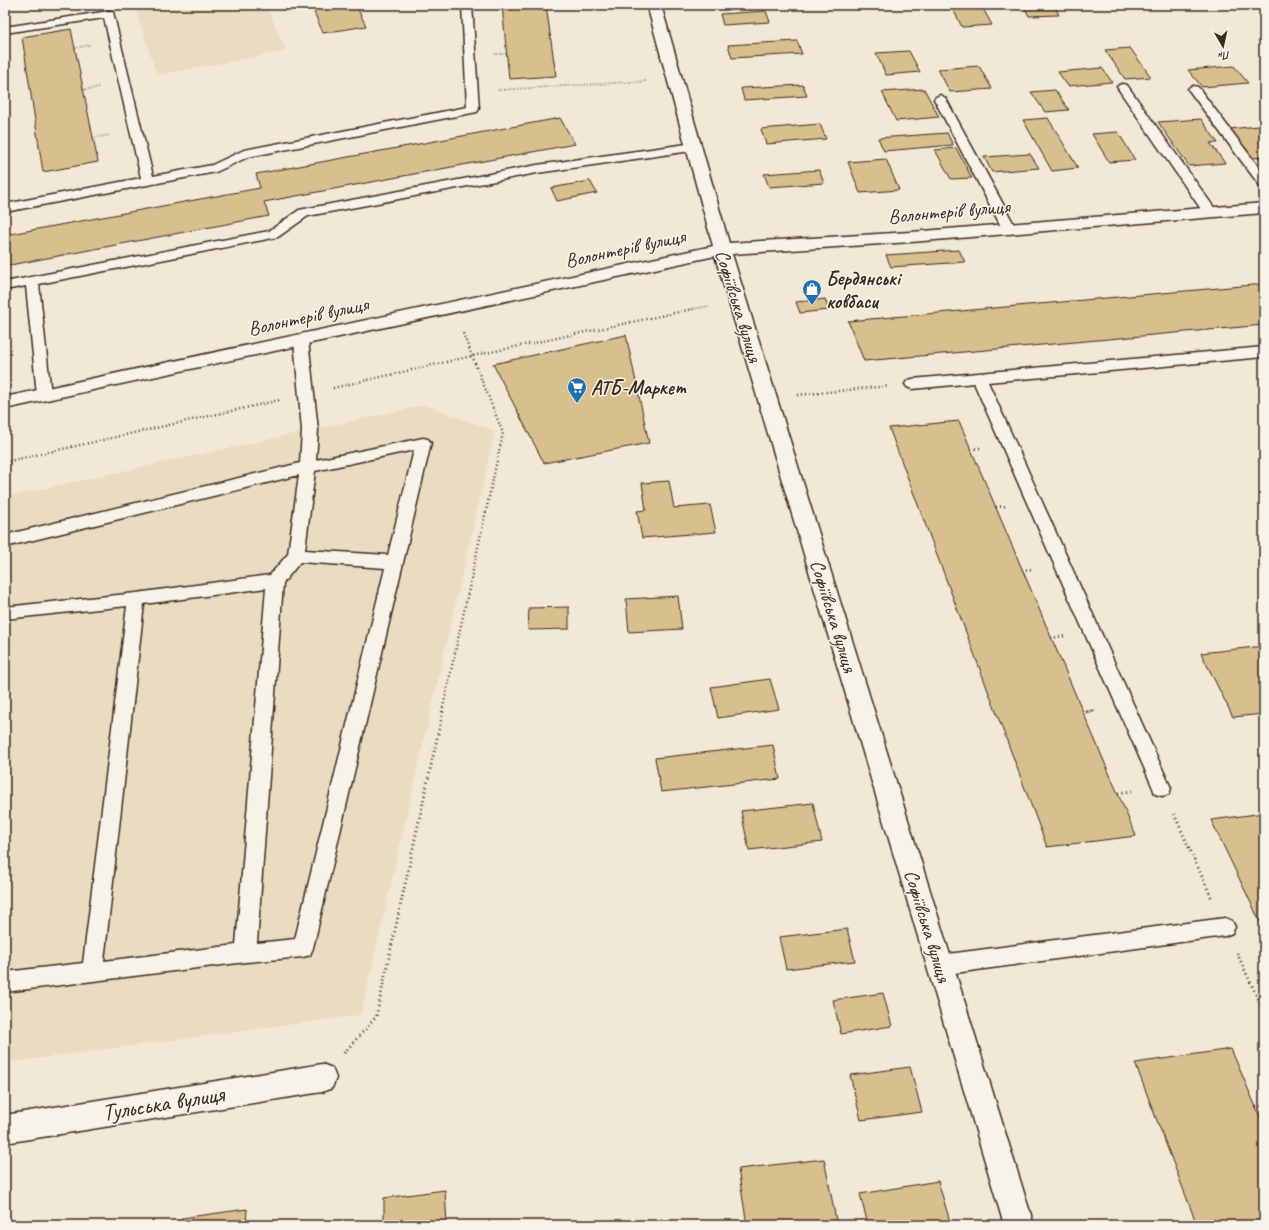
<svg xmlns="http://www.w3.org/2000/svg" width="1269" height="1230" font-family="Caveat,sans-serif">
<rect width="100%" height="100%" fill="#f1e9d6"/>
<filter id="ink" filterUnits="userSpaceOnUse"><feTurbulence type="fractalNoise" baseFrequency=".025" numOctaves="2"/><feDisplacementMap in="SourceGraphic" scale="8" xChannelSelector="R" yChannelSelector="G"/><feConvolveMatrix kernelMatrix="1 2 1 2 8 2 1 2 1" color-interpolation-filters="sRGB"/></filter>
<g filter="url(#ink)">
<!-- built -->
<path fill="#eadcc0" d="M134,5H266L286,51L157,75Z
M425,405L495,431L361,1015L5,1063V497Z"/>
<!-- building -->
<path fill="#d8bf8e" stroke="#3b2a1e" d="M311,5H356L366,26L323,33Z
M502,5H546L556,76L509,79Z
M951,5H981L992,25L962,27Z
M1023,5H1054L1059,15L1029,16Z
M766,11L770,22L723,25L720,14Z
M71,29L98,162L43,172L22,37Z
M797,41L802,54L732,58L728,45Z
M1130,48L1151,77L1125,79L1105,50Z
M909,51L920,72L886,75L876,53Z
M979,66L992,89L950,92L938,69Z
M1234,66L1248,83L1202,87L1188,70Z
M1102,68L1112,82L1068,86L1058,72Z
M803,85L807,96L744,100L741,88Z
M924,89L939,117L896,121L882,92Z
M1055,90L1069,110L1045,112L1031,92Z
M560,118L575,144L264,202L269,216L5,266V235L260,188L256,174Z
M1048,118L1078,168L1052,171L1023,120Z
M1201,119L1218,143H1210L1225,163L1189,166L1158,122Z
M820,124L826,139L766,144L761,129Z
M1259,126L1264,133V157L1252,158L1229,129Z
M1118,132L1135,160L1109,162L1092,134Z
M947,133L953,145L884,151L878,138Z
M956,148L972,178L951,179L935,150Z
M1030,154L1039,168L992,172L984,157Z
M886,159L899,190L860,193L848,162Z
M819,170L824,183L769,187L764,174Z
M590,181L597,193L557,201L551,188Z
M959,250L965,262L891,267L886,255Z
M1264,284V325L864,361L848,321Z
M825,299L829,310L800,313L796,302Z
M626,335L649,443L544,463L493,364Z
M959,421L1083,712L1136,836L1047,847L889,428Z
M669,481L674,508L710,505L716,532L642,538L637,511L646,510L642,483Z
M678,596L682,629L629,632L626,599Z
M569,607V629L528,630L529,608Z
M1264,646V714L1233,717L1201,653Z
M770,679L779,709L718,718L711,687Z
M773,745L780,779L661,792L655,758Z
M813,803L822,842L749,850L741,811Z
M1264,813V930L1211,820Z
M847,929L855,961L786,969L779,937Z
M883,993L892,1026L841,1034L833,1000Z
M1231,1049L1264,1126V1225H1197L1135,1063Z
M910,1067L922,1112L861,1120L850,1075Z
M824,1159L837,1225H747L738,1169Z
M938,1181L951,1225H868L860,1194Z
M445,1190L447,1225H384V1198Z
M247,1209L246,1225H182V1218Z"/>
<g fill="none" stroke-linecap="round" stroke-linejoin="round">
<!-- service casing -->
<g stroke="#3b2a1e" stroke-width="3">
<path id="service" d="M462,5H472L479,109L477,112L248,157L216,172L5,212V204L141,178L104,18L5,33V27L109,11L113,12L153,176L212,165L244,150L467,107Z
M1123,84L1127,85L1215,209L1216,212L1215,215H1205L1117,87L1119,85Z
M1194,86L1198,87L1264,174V187L1260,186L1188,89L1190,87Z
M940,95L944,97L946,99L1016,228L1014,231H1004L1002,228L934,99L936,97Z
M694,143L698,144L700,147L698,150L537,173L308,216L278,237L39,284L51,395L49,398L44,400L39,398L37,395L26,286L5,290V282L269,231L299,210L304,209L537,165Z
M301,335L306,337L308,340L318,430L316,460L423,438L428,439L431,443L313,948L310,955L303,957L246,962L5,992V972L83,963L127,606L5,619V607L136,593L270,575L288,554L299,475L5,547V535L300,463L302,430L294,340L296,337ZM414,450L388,555L305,550L315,471ZM300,562L385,568L295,939L257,943L283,583ZM266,588L236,945L104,961L144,604Z
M1264,347V357L988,382L1171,788L1169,794L1162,796L1155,794L1153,788L974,383L912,389L907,387L905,384L907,381L912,379Z
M1225,918L1232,921L1235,927L1232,933L1225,936L940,975L933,972L930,965L933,958L940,955Z"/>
</g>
<!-- minor casing -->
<g stroke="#3b2a1e" stroke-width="3">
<path id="minor" d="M322,1064L332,1068L336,1078L332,1088L322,1092L5,1143V1115Z"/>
</g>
<!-- tertiary casing -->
<g stroke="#3b2a1e" stroke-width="3">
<path id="tertiary" d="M647,5H661L729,243L911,232L1264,203V213L911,242L732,254L1034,1225H1004L715,256L5,409V397L713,246Z"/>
</g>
<!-- path-far2 -->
<path stroke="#3b2a1e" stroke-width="2" stroke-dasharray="0.5 2" stroke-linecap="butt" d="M492,6L502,5
M358,8L376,5
M75,48L90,45
M495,54H506
M83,90L100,87
M498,90L647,81
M93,138L110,135
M688,310L709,306"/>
<!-- path-far1 -->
<path stroke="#3b2a1e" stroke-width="2.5" stroke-dasharray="1 3" stroke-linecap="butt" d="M333,388L472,356L693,309
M798,395L888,386
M971,449L980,448
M5,462L280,400
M996,507L1007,506
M1022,570L1034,569
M1051,638L1065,636
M442,712L503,433L462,331
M1086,712L1096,710"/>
<!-- path -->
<path stroke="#3b2a1e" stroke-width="3" stroke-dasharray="1 3.5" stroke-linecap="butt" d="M1083,712L1093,711
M1118,793L1132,791
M1174,814L1212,899
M1237,953L1264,1012
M344,1053L376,1017L443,711
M1256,1107L1264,1106"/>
<!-- service -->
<use href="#service" fill="#f7f3e8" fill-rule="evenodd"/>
<!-- minor -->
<use href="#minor" fill="#f7f3e8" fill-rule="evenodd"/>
<!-- tertiary -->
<use href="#tertiary" fill="#f7f3e8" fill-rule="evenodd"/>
</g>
</g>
<!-- icons -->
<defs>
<g id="shop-pin" transform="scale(1)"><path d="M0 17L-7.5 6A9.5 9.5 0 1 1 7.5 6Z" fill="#1f6fb2" stroke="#f7f3e8"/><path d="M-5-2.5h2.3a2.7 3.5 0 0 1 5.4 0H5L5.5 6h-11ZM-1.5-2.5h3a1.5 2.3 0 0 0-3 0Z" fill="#fff"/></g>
<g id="supermarket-pin" transform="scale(1)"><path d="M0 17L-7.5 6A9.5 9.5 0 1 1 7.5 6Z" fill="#1f6fb2" stroke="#f7f3e8"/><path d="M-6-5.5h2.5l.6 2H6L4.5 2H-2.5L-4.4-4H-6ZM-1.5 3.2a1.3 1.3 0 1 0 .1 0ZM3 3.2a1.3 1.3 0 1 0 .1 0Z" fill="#fff"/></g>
</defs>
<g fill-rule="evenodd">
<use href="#shop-pin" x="812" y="289"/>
<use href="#supermarket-pin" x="577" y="387"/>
</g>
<g text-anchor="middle" stroke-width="3" stroke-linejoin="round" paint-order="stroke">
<!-- street labels -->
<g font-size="20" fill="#3b2a1e" stroke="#f7f3e8">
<text transform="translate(949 211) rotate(-5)" y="7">Волонтерів вулиця</text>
<text transform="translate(625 248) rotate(-12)" y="7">Волонтерів вулиця</text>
<text transform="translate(739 306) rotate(73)" y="7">Софіївська вулиця</text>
<text transform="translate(308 316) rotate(-12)" y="7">Волонтерів вулиця</text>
<text transform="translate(834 616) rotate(73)" y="7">Софіївська вулиця</text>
<text transform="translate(928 926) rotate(73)" y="7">Софіївська вулиця</text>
</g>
<!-- poi labels -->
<g font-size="20" font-weight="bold" fill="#3b2a1e" stroke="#f7f3e8" text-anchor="start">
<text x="826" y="285">Бердянські<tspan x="826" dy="23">ковбаси</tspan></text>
<text x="591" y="394">АТБ-Маркет</text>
</g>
<!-- near-street labels -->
<g font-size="24" fill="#3b2a1e" stroke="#f7f3e8">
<text transform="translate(163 1103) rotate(-9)" y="8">Тульська вулиця</text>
</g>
</g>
<!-- margin -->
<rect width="1269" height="1230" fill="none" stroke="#f7f3e8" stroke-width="20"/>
<rect x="10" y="10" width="1249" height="1210" fill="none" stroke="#3b2a1e" stroke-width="1.5" filter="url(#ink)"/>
<!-- north arrow -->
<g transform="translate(1223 46) rotate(171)" stroke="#f7f3e8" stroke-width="3" paint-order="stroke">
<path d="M0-3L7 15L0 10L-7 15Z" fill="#3b2a1e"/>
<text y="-6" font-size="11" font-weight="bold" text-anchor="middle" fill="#3b2a1e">Пн</text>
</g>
</svg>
